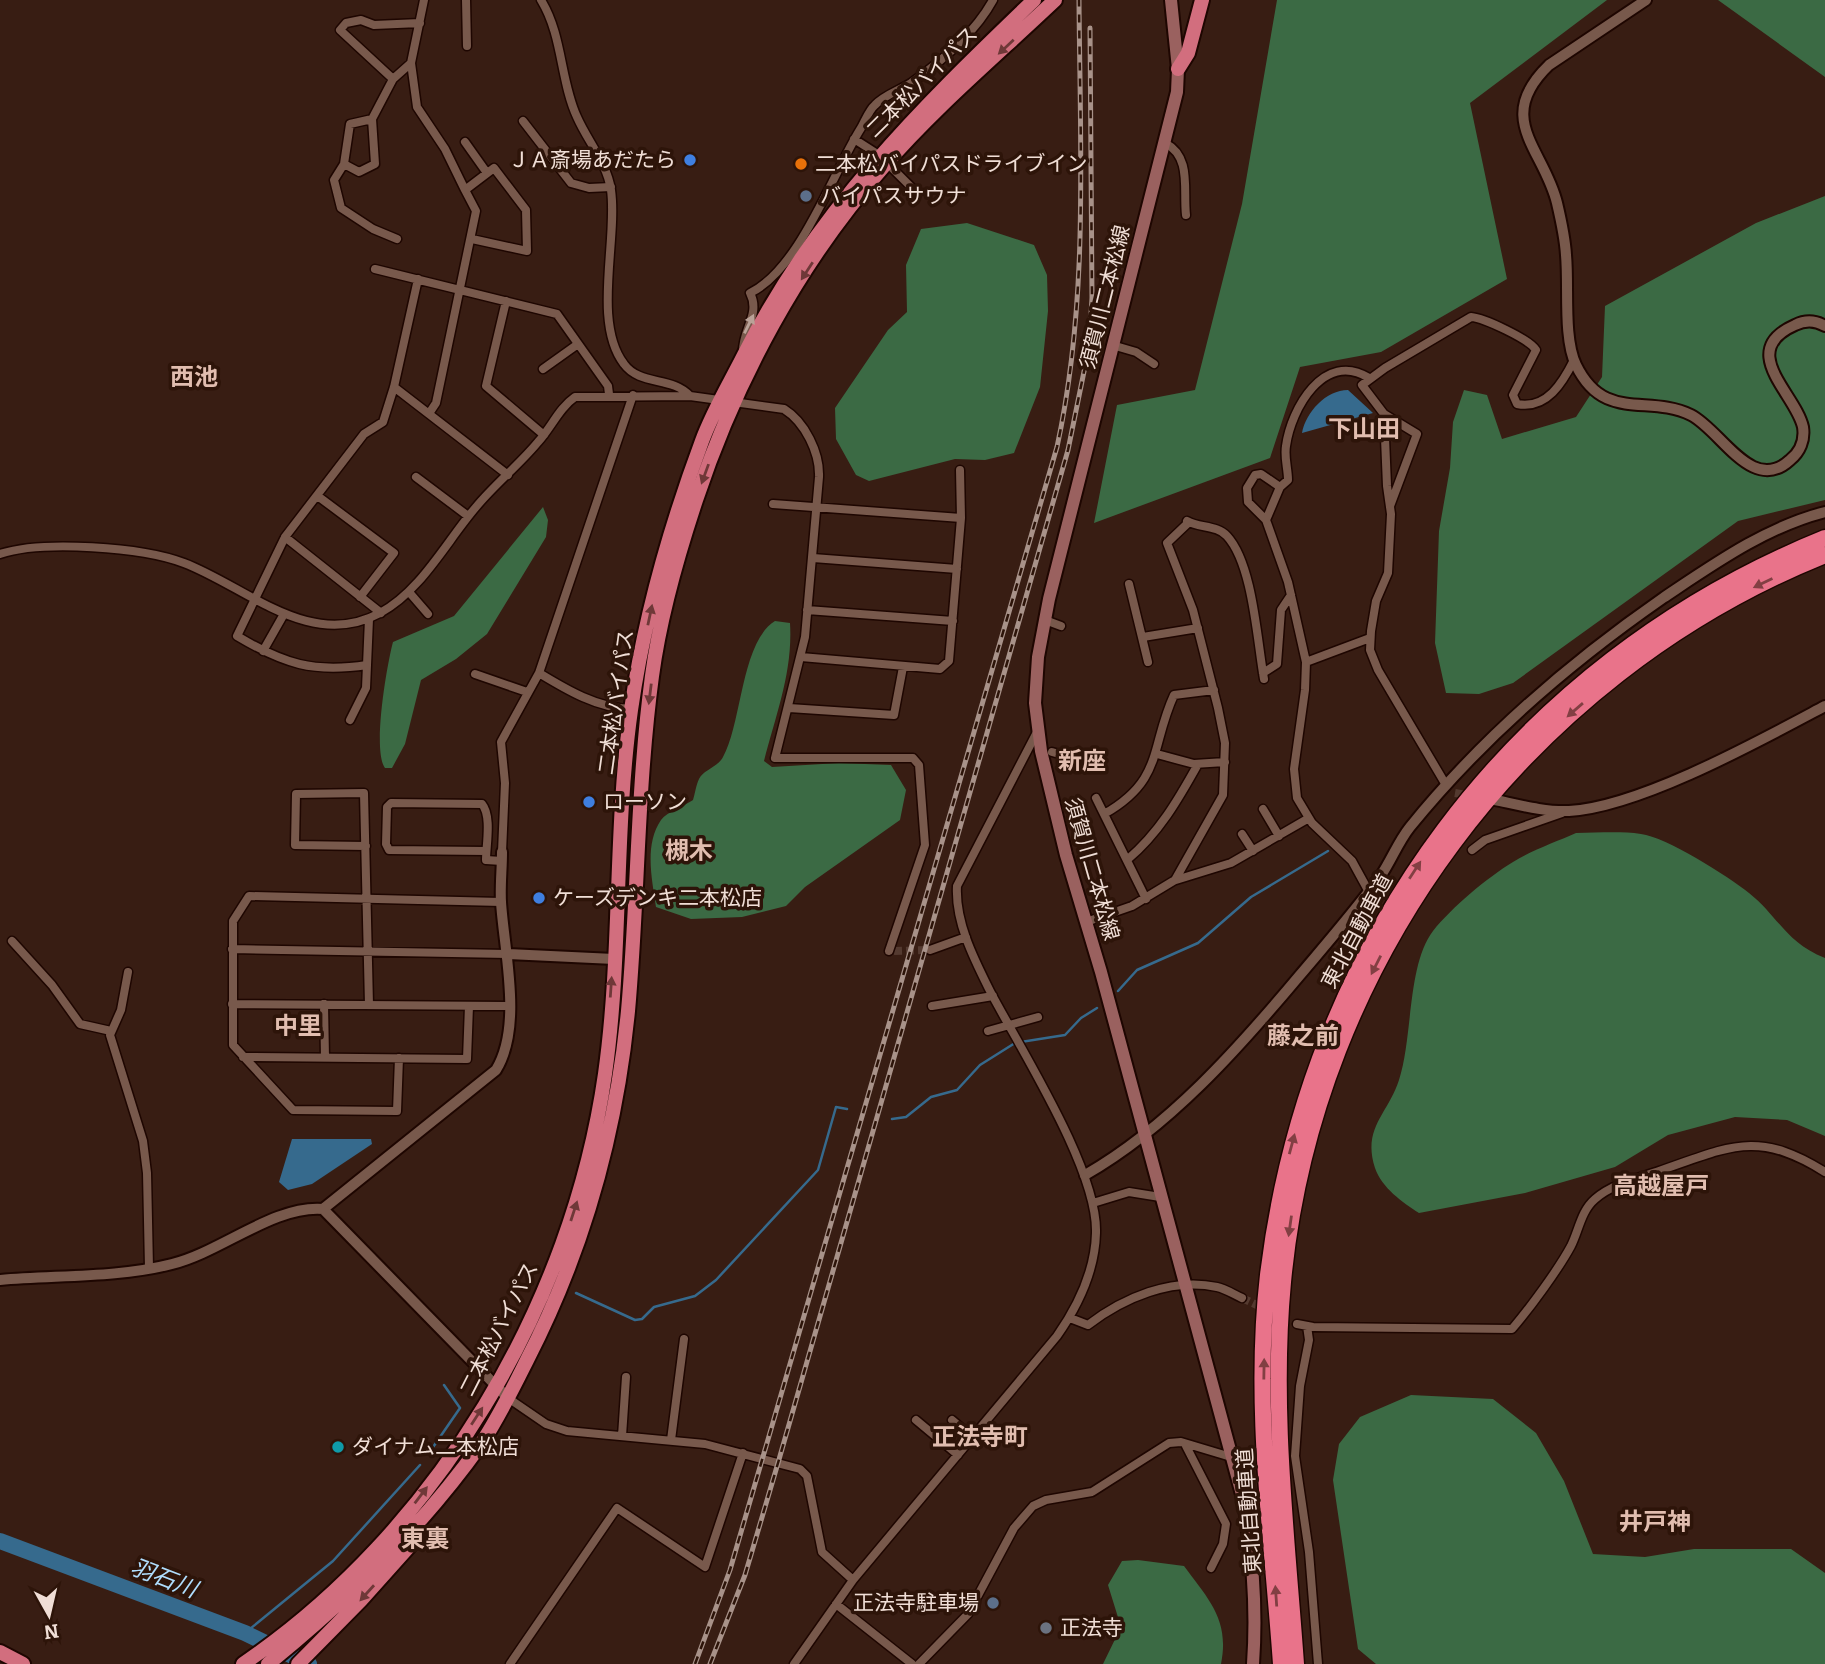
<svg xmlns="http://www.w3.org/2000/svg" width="1825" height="1664" font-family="Bitter,'Noto Sans JP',serif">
<rect width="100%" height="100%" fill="#381d13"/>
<!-- forest -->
<path fill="#3b6a44" d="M1277,0H1607L1470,103L1507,279L1381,352L1300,367L1270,458L1094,523L1117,405L1195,390L1242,204Z
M1718,0H1825V77Z
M1825,196V500L1738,521L1513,683L1479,694L1446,693L1435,643L1439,531L1450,468L1453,422L1464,390L1487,395L1502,439L1576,417L1602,377L1605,306L1756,223Z
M967,223L1034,245L1047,275L1048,311L1040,387L1014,453L985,460L955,459L869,481L856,475L836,439L835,408L888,330L907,312L906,265L921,229Z
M543,507L548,520L546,537L487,634L456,659L421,680L405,744L392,768H385C372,751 387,664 393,642L454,616Z
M775,621L790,623C793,672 776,714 764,761L772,767L839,763L891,765L906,790L900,820L805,887L786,906L742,917L691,919L656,907C652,879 644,845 661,820C667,812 684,806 693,800C695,794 696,785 699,779C703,770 718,767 723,757C742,723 741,642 775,621Z
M1576,833C1597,833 1620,831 1641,834C1666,837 1728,876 1749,893C1778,916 1786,943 1825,958V1136L1787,1120L1735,1117L1668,1135L1615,1167L1525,1193L1419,1213C1402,1202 1382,1188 1375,1168C1362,1128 1388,1114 1399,1080C1413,1037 1407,965 1433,931C1451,908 1488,877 1513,862C1532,850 1556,842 1576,833Z
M1411,1395L1493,1399L1536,1433L1564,1481L1593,1554L1645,1557L1694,1549H1791L1825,1573V1664H1376L1358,1649L1333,1480L1339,1444L1360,1417Z
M1138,1560L1184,1566C1208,1599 1230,1619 1221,1664H1103L1121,1627L1108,1585L1122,1561Z"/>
<!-- water -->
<path fill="#366a8d" d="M1348,390L1373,413L1302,433C1306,412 1326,390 1348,390Z
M292,1139H371L372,1144L312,1184L288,1190L279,1182Z"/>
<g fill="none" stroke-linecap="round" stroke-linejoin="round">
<!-- stream -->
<path stroke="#366a8d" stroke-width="2.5" d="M1118,991L1137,970L1198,943L1251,897L1328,851
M892,1119L906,1117L931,1097L957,1090L980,1065L1015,1043L1065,1035L1081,1018L1097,1008
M576,1293L635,1320L642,1319L654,1307L695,1296L716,1280L818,1170L836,1107L847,1109
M429,1453L460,1408L444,1385
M245,1633L333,1561L420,1465"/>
<!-- river -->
<path stroke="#366a8d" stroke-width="16" d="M0,1541L245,1633L309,1664"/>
<!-- minor-tunnel -->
<path stroke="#543a30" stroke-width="8" stroke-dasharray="8 4" stroke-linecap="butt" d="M1455,793L1472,796
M894,951L930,950
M1242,1298L1265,1309"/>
<!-- minor casing -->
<g stroke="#1e0601" stroke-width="11">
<path id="minor" d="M466,0L467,46
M541,0C563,36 560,80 577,117C588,142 607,163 611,190C618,240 592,322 624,364C640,386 672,376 690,396
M411,63L417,107L445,149L465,190
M393,79L340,30L346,23L361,20L374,25L420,23
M372,119L350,124L344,164L359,172L375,164L372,119L393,79L411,63L424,0
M523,121L571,183L589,188L611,187
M854,139L879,155L916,192
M465,142L487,173
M1165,143C1192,157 1183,189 1186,215
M344,164L334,180L341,208L373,229L397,239
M375,269L557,314L608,386L609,394
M506,301L486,386L544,435
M1112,345L1136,352L1154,364
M743,352C742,330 761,314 750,293C800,269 832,174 861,128C865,121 869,110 875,105C884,95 900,90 911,83C942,61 975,33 993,0
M543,369L578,344
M394,387L508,475
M430,412L436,403L476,211L465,190L494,168L526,210L527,251L472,239
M1384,414L1417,434L1390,506
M960,470L961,518
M416,477L468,516
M319,497L394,553L360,597
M773,504L961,518L949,661L940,669L801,657
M1266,520L1248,502L1247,488L1255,475L1261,474L1280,487
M1187,521C1199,528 1217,525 1227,536C1253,564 1257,641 1264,679
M285,537L381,613
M0,554C42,540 142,547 184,563C247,587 310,651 380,613C421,591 446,542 476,507C495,484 519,465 538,442C551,428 559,408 575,397L690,396L784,409C805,422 820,453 819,477L805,637L775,758H913L919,765L925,845L889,951
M813,558L957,569
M1129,584L1148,662
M409,592L428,614
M807,610L953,621
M1045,620L1061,626
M1143,637L1198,628
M263,651L284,614
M1306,662L1370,638
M367,665C313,673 284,664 237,636L285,537L364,434L383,422L394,387L418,279
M539,673C567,690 597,708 631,709
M1263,673L1277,664L1281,610L1291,595
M475,674L527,692
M789,708L894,715L903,667
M350,720L366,688L369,619
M1052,752L1096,764
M1157,754L1194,764L1225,762
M1446,785L1378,670L1370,650L1371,631L1376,601L1388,573L1391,514L1387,486L1384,414L1362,385L1385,368L1471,317C1484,318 1529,339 1536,350L1513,395L1517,404C1547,410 1563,382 1574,360
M1096,798L1146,899
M1263,809L1279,836
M1104,814C1164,780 1150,747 1174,695L1214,690
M1242,834L1253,851
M366,846L295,845L296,794L364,793L369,1005
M1472,850L1485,840L1562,813
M486,851L389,850L386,844L387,807L391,803L482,804C492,816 486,845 486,860L502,861
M502,852L505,783L501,742L539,673L633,395
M1127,860C1159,833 1178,800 1198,764
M1176,880L1231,863L1309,818
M1369,892L1352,861L1312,823L1297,798L1294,769L1305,690L1306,662L1288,582L1266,520L1280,487L1288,480C1288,469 1284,457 1286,446C1291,409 1324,350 1369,378
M1086,922L1132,906L1175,880L1223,795L1225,743L1218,708L1193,610L1167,543L1188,523
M12,941L52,985L80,1024L111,1031
M232,949L508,954
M930,950L966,937
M128,972L121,1010L110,1035L143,1141L147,1173L149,1268
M232,1004L508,1006
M324,1004L325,1057
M932,1006L993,996
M988,1031L1038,1017
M243,1057L467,1059L469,1006
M399,1058L397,1111L293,1110L233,1045V921L249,896L501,902
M1093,1203L1129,1192L1160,1197
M1070,1318L1088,1325C1123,1298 1172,1277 1217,1287C1226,1289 1233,1294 1242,1298
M1297,1324L1313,1327L1512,1329C1530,1308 1558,1270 1571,1246C1579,1230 1581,1211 1595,1199C1612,1184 1638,1178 1659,1171C1729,1147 1757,1129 1825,1172
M1307,1326L1309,1340L1300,1386L1295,1456L1309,1552L1318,1664
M508,1398L546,1424L567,1431L705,1444L800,1469L807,1476L822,1552L853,1580
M916,1420L958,1455
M952,1420L972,1437
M622,1436L626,1377
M671,1440L684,1339
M1186,1446L1226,1524L1223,1544L1211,1568
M836,1604L912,1664
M510,1664L617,1508L705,1567L743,1453
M794,1664L853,1580L1057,1336C1078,1306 1095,1271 1096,1233C1098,1170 1021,1050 990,991C974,959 955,922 957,886L1037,732
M919,1664L968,1614L1014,1528L1033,1506L1046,1500L1092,1492L1169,1443L1181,1442L1231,1457"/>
</g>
<!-- tertiary casing -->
<g stroke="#1e0601" stroke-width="14">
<path id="tertiary" d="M1646,0L1549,65C1493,119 1544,149 1557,203C1561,220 1565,238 1566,255C1569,287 1563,338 1576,365C1604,423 1648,394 1691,415C1721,430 1752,495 1790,460C1800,452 1805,440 1803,427C1796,394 1736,351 1795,325C1805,320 1815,320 1825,326
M1495,800C1519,805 1545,812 1569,811C1640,807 1761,740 1825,706
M508,954L614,959
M1085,1175C1169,1127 1238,1049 1300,975C1327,943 1355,911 1380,877C1391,861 1398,842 1410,827C1483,737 1568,664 1663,598C1714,564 1766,527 1825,512
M323,1209L496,1070C523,1026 504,951 501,902C500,886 502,869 502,852
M0,1280C57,1275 117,1278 172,1264C221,1252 274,1205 323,1209L508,1398"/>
</g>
<!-- secondary casing -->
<g stroke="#1e0601" stroke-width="16">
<path id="secondary" d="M1171,0L1178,69L1177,92L1049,599L1038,657L1035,703L1041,751L1066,855L1101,972L1244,1502C1253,1557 1257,1609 1253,1664"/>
</g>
<!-- trunk casing -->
<g stroke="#1e0601" stroke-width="18">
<path id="trunk" d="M1178,69L1188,53L1202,0
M0,1652L23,1664
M243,1664C437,1532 572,1305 605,1074C622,954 614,831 631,710C644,619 670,527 702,441C713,411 730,383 744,355C816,212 920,109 1034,0
M268,1664C347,1600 422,1527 481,1444C499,1417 513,1388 527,1360C583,1251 616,1134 628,1011C638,900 637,787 652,676C660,616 677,557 696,500C736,380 799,262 883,167C935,107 997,55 1055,0
M298,1664L361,1600L412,1543"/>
</g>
<!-- motorway casing -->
<g stroke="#1e0601" stroke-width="19">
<path id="motorway" d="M1281,1664C1272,1536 1253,1403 1268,1275C1308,943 1513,664 1825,538
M1296,1664C1287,1537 1271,1409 1283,1282C1313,961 1526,675 1825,555"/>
</g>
<!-- minor -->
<use href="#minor" stroke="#78594c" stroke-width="8"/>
<!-- tertiary -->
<use href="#tertiary" stroke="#78594c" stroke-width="10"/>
<!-- secondary -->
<use href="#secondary" stroke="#9a615f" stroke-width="12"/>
<!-- trunk -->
<use href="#trunk" stroke="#d26e7e" stroke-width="14"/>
<!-- motorway -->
<use href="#motorway" stroke="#e9738a" stroke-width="16"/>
<!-- rail casing -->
<g stroke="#a89289" stroke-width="5">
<path id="rail" d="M695,1664L730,1570L1057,447C1089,300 1080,149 1079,0
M710,1664L745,1575L778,1463L1068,450L1089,347L1092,298L1090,28"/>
</g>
<!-- rail -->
<use href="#rail" stroke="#2d1409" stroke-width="2.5" stroke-dasharray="8" stroke-linecap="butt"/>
</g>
<!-- one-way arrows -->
<defs><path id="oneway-solid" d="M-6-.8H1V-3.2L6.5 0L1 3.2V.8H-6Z" transform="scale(1.75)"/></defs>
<g fill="#6f3838">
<use href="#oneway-solid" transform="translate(1006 47) rotate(137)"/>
<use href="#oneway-solid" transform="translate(807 271) rotate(123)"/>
<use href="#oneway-solid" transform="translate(705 474) rotate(110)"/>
<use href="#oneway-solid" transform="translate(650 615) rotate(-78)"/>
<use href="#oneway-solid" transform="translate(650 694) rotate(97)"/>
<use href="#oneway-solid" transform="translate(611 987) rotate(-86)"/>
<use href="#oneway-solid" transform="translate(574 1211) rotate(-72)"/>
<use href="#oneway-solid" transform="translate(477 1416) rotate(-57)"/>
<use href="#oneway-solid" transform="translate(421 1495) rotate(-53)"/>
<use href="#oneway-solid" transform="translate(367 1593) rotate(132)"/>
</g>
<use fill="#baa298" href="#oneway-solid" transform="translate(749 324) rotate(-64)"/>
<g fill="#823f43">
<use href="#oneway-solid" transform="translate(1763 583) rotate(154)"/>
<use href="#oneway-solid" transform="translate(1575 710) rotate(139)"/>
<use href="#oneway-solid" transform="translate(1415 870) rotate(-57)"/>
<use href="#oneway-solid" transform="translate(1376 965) rotate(117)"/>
<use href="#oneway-solid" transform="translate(1292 1144) rotate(-75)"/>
<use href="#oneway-solid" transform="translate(1290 1226) rotate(98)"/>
<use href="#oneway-solid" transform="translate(1264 1369) rotate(-89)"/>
<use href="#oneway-solid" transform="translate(1276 1596) rotate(-94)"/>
</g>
<!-- markers -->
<g fill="#3f7fe0" stroke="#2d1409" stroke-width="2.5">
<circle cx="690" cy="160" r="7"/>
<circle cx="589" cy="802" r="7"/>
<circle cx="539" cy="898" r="7"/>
</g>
<circle fill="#e8710a" stroke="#2d1409" stroke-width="2.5" cx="801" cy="164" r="7"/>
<g fill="#5c6f8a" stroke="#2d1409" stroke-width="2.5">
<circle cx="806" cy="196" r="7"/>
<circle cx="993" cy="1603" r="7"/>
</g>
<circle fill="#0f9aa8" stroke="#2d1409" stroke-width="2.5" cx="338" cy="1447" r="7"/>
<circle fill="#6b7280" stroke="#2d1409" stroke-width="2.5" cx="1046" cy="1628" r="7"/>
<g text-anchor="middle" stroke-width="7" stroke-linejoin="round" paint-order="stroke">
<!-- street labels -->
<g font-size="21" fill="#f0ded6" stroke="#2d1409">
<text transform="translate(922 82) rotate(-45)" y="7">二本松バイパス</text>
<text transform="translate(1105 297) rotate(-76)" y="7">須賀川二本松線</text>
<text transform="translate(616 702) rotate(-82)" y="7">二本松バイパス</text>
<text transform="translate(1092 869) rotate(74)" y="7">須賀川二本松線</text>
<text transform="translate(1357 931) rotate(-62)" y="7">東北自動車道</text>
<text transform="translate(499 1329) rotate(-63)" y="7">二本松バイパス</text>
<text transform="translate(1249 1511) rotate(-94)" y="7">東北自動車道</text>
</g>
<!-- poi labels -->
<g font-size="21" fill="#f0ded6" stroke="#2d1409" text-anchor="start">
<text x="676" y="167" text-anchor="end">ＪＡ斎場あだたら</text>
<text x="815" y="171">二本松バイパスドライブイン</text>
<text x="820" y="203">バイパスサウナ</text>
<text x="603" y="809">ローソン</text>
<text x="553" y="905">ケーズデンキ二本松店</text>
<text x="352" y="1454">ダイナム二本松店</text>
<text x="979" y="1610" text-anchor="end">正法寺駐車場</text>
<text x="1060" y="1635">正法寺</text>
</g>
<!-- water labels -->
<g font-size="23" font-style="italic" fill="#afddfd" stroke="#2d1409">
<text transform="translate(164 1578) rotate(21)" y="8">羽石川</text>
</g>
<!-- quarter labels -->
<g font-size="24" font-weight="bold" fill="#e1bdaf" stroke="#2d1409">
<text x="194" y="385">西池</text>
<text x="1364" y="437">下山田</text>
<text x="1082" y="769">新座</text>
<text x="689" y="859">槻木</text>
<text x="298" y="1034">中里</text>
<text x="1303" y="1044">藤之前</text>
<text x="1661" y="1194">高越屋戸</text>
<text x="980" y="1445">正法寺町</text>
<text x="1655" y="1530">井戸神</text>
<text x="425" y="1547">東裏</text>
</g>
</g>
<!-- north arrow -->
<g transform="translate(49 1615) rotate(172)" stroke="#2d1409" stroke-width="5" paint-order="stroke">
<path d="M0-5L12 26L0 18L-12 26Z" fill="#f0ded6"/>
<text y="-10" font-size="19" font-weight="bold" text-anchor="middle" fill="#f0ded6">N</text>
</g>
</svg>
